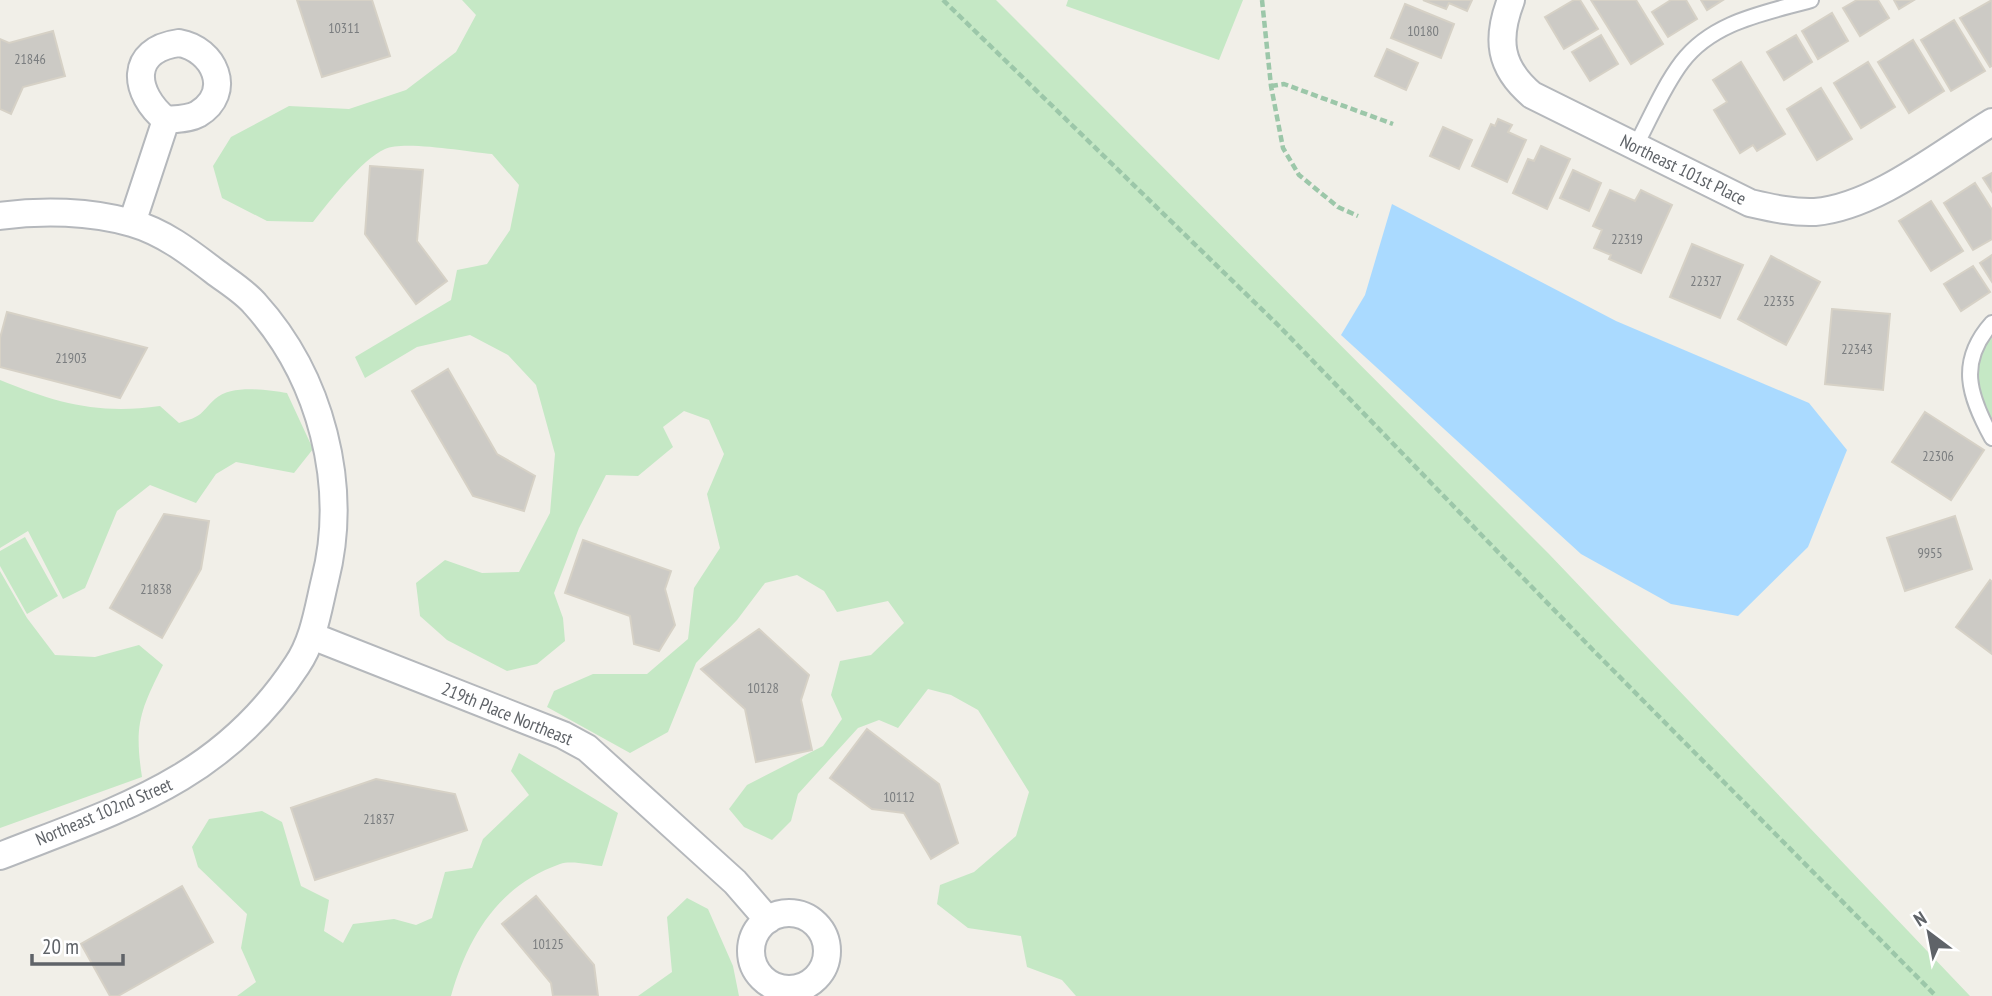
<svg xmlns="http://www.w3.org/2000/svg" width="1992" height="996" font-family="'PT Sans Narrow',sans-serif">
<rect width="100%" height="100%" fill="#f1efe8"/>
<!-- green -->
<path fill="#c5e8c5" d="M462,0H996L1549,554L1970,996H1076L1062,980L1027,967L1021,936L968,928L937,904L940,885L974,872L1016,836L1029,792L978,710L951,695L928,689L898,728L879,720L858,728L798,794L791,821L772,840L744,827L729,809L747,785L823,746L842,719L831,695L840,661L871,655L904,623L888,601L837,612L824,591L797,575L765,583L737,620L696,663L668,732L630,753L547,707L554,691L593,674H647L688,639L694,588L720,548L707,494L724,454L709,420L684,411L663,427L673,447L638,476L606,475L579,528L554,593L563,618L565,641L537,664L507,671L447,640L420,616L416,583L445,560L482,573L519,572L550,513L555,454L536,385L508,355L470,335L417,347L365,378L355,357L451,300L457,270L487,264L510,230L519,185L492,154C469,152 403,140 385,149C362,159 329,202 313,222L267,221L222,198L213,166L231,137L289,106L349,109L406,90L456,52L476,15Z
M1068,0H1243L1219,60L1066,6Z
M1992,323V438L1971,395L1975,345Z
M0,380C56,403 99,415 160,406L179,423C205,415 198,415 215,399C232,384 267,390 287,393L313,449L294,473L236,462L216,474L196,503L150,485L117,511L85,588L63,599L28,531L0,548Z
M25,537L58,596L27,614L0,566V551Z
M0,571L27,618L55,655L95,657L139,645L163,665C140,711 134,725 142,777L0,828Z
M519,753L618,813L602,866C590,865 571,860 560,864C498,886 468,937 451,996H237L256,982L241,948L247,914L198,867L192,847L209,819L262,811L282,822L301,886L329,900L324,931L343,943L353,924L394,919L416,925L432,918L445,872L472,868L483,839L529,795L511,771Z
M687,898L708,909L733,966L739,996H638L672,972L667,917Z"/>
<!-- water -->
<path fill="#aadaff" d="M1392,204L1616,321L1809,403L1847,450L1808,547L1738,616L1671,604L1581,554L1341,335L1365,295Z"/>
<!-- building -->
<path fill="#cccac5" stroke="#d6d1c6" stroke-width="2" d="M297,0H372L390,56L322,77Z
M1423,0H1472L1467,11L1449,3L1446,9Z
M1574,0H1580L1598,29L1564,49L1545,17Z
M1591,0H1636L1663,44L1631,64Z
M1671,0H1686L1697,19L1668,37L1652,12Z
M1701,0H1723L1707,10Z
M1857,0H1878L1889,18L1860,36L1843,8Z
M1894,0H1914L1899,9Z
M1992,0V66L1990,67L1960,18Z
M1405,4L1454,24L1441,58L1391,38Z
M1832,13L1848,41L1818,59L1802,31Z
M1954,20L1985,71L1951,91L1921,40Z
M53,31L65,76L23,87L11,114L0,109V39L9,43Z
M1601,35L1618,64L1590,81L1572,52Z
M1796,35L1812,62L1784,80L1767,52Z
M1913,40L1944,91L1909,113L1878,62Z
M1387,49L1418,63L1406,90L1375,76Z
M1741,62L1785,134L1757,151L1753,145L1740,153L1714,110L1727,102L1713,80Z
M1868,62L1895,107L1861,128L1834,83Z
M1821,88L1852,139L1817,160L1787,109Z
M1498,119L1512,125L1508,132L1526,140L1507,182L1472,166L1491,124L1495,126Z
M1443,127L1472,140L1459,169L1430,156Z
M1541,146L1570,159L1547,209L1513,193L1528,159L1534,161Z
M370,166L423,170L417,241L447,281L416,304L365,234Z
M1573,170L1601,183L1589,211L1560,198Z
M1992,173V192L1983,178Z
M1975,183L1992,210V239L1973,250L1944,203Z
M1610,190L1635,201L1641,190L1672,205L1641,273L1609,259L1611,255L1594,248L1602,230L1593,226Z
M1931,201L1963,251L1931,271L1899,221Z
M1692,244L1743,265L1720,318L1670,297Z
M1992,255V282L1980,263Z
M1771,256L1820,282L1786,345L1738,319Z
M1973,266L1990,292L1961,311L1944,284Z
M1832,309L1890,314L1883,390L1825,384Z
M7,312L147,348L120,398L0,367V338Z
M448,369L497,454L535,476L524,511L473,496L412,391Z
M1925,412L1984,450L1951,500L1892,462Z
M164,514L209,521L201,569L162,638L110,608Z
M1955,516L1972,569L1905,591L1887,538Z
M583,540L671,571L665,589L675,625L659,651L634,644L630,616L565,593Z
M1990,580L1992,582V654L1956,627Z
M759,629L809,675L801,700L812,750L756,762L745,709L701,669Z
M867,729L939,784L958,843L931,859L904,813L872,809L830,778Z
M376,779L455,794L467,830L315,880L291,808Z
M182,886L213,942L118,996H110L81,944Z
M536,896L594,965L598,996H553L551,983L502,924Z"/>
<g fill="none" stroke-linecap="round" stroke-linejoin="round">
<!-- service casing -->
<g stroke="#b5b8bc" stroke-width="18">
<path id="service" d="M1635,147C1650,119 1663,87 1682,62C1713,21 1766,13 1811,0
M1992,323C1957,362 1969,396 1992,438"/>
</g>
<!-- minor casing -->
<g stroke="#b5b8bc" stroke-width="30">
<path id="minor" d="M1511,0C1496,39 1499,67 1532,95L1750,203C1772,208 1793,213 1815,212C1875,207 1941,153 1992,122
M179,43C214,49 234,92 198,114C189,119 176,119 166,120C133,93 128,50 179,43Z
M0,216C42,210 90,211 132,223C163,232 188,251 214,271C227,281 244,291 255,304C321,377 349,485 325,580C318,609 314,640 297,665C222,780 120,809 0,856
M132,223L166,120
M312,636L563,735L587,748L735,882L768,920
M751 951a38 38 0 1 1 76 0a38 38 0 1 1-76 0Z"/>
</g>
<!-- path -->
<path stroke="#9cc7a9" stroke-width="4.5" stroke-dasharray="7 3.5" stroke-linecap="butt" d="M943,0L1279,326L1592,649L1936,996
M1262,0L1271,86L1283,148L1299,175L1338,207L1358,216
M1271,86L1284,84L1393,124"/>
<!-- service -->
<use href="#service" stroke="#fff" stroke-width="14"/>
<!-- minor -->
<use href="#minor" stroke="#fff" stroke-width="26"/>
</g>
<g text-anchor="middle" stroke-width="5" stroke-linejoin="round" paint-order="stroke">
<!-- number labels -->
<g font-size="14" fill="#7a7d7f">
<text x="344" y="33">10311</text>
<text x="1423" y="36">10180</text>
<text x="30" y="64">21846</text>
<text x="1627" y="244">22319</text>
<text x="1706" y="286">22327</text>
<text x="1779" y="306">22335</text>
<text x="1857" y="354">22343</text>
<text x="71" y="363">21903</text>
<text x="1938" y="461">22306</text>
<text x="1930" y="558">9955</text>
<text x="156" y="594">21838</text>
<text x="763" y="693">10128</text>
<text x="899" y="802">10112</text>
<text x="379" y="824">21837</text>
<text x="548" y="949">10125</text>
</g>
<!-- street labels -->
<g font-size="18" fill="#5f6368" stroke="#fff">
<text transform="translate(1683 170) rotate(26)" y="6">Northeast 101st Place</text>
<text transform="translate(507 714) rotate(22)" y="6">219th Place Northeast</text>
<text transform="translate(104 812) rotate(-23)" y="6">Northeast 102nd Street</text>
</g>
</g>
<!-- north arrow -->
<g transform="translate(1929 933) rotate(328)" stroke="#ffffff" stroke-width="5" paint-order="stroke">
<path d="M0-5L12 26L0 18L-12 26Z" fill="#5f6368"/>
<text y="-10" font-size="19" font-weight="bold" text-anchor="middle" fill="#5f6368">N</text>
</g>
<!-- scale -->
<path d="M32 954v10h91v-10" fill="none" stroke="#5f6368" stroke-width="3.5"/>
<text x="42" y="954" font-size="21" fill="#5f6368" stroke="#ffffff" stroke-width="5" paint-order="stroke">20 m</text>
</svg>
